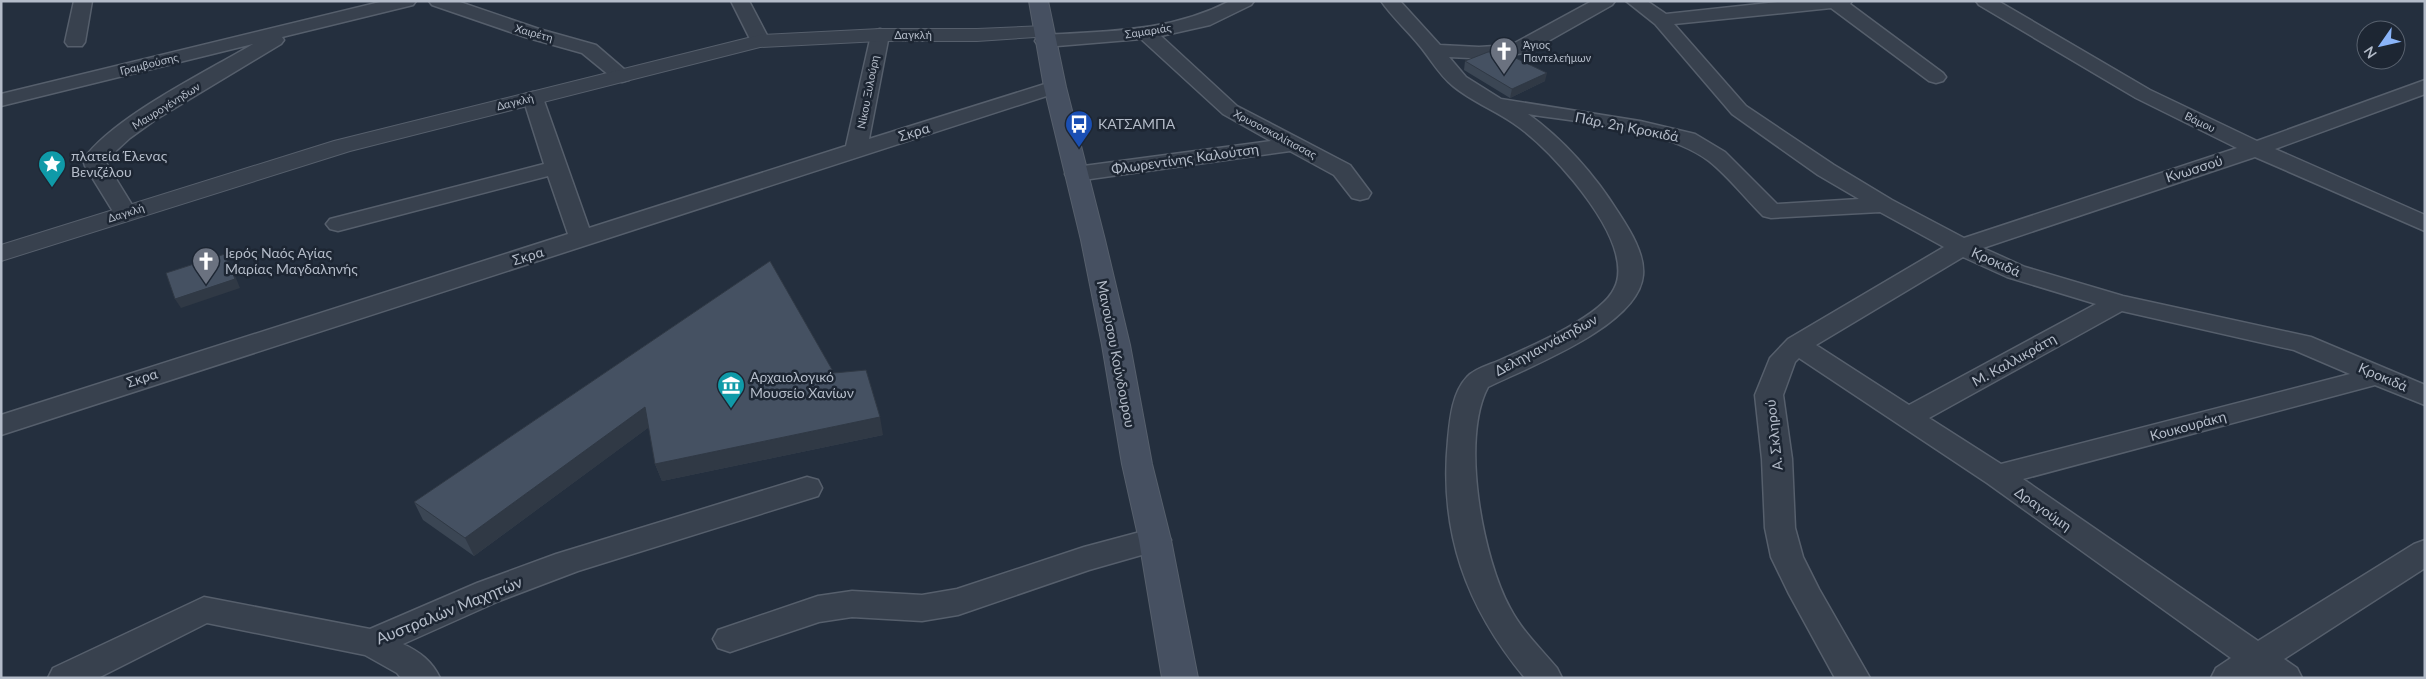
<svg xmlns="http://www.w3.org/2000/svg" width="2426" height="679" viewBox="0 0 2426 679" font-family="Lato,sans-serif">
<style>
.lines{fill:none;stroke-linecap:round;stroke-linejoin:round}
.minor-casing{stroke:#565f6c;stroke-width:3}
.tertiary-casing{stroke:#565f6c;stroke-width:2}
.secondary-casing{stroke:#565f6c;stroke-width:2}
.minor{fill:#38414e;fill-rule:evenodd}
.tertiary{fill:#38414e;fill-rule:evenodd}
.secondary{fill:#465061;fill-rule:evenodd}
.wall{fill:#3b4654}
.shaded-wall{fill:#303945}
.building{fill:#455162;stroke:#303945}
.labels{text-anchor:middle;stroke-width:5;stroke-linejoin:round;paint-order:stroke}
.far-street-label{font-size:11px;fill:#b4bcc9;stroke:#1d2633}
.far-poi-label{font-size:11px;fill:#b4bcc9;stroke:#1d2633;text-anchor:start}
.poi-label{font-size:14px;fill:#b4bcc9;stroke:#1d2633;text-anchor:start}
.street-label{font-size:14px;fill:#b4bcc9;stroke:#1d2633}
.near-street-label{font-size:16px;fill:#b4bcc9;stroke:#1d2633}
</style>
<rect width="100%" height="100%" fill="#242f3e"/>
<g class="lines">
<g class="minor-casing">
<path id="minor" d="M74,1H92L85,42L82,46H68L65,42Z
M384,1H416L413,5L282,37L284,40L281,44L155,120L130,138L105,161L137,213L133,218L125,220L117,218L85,166L83,160C113,117 206,72 253,44L1,106V94Z
M429,1H457L539,29L596,45L632,76L629,80L622,82L615,80L582,53L525,37L432,5Z
M731,1H749L770,41L767,45H753Z
M1230,1H1254L1251,5L1210,25L1161,36L1237,106L1350,165L1371,193L1368,198L1360,200L1352,198L1334,175L1290,151L1076,181L1068,179L1065,174L1068,169L1076,167L1271,141L1223,114L1141,39L1045,47L1038,45L1035,41L1038,37L1045,35C1110,31 1170,32 1230,1Z
M1381,1H1400L1440,45L1479,47L1511,45L1592,1H1615L1612,5L1529,52L1490,59L1449,57L1466,77L1501,99L1640,121L1695,134L1725,152L1777,204L1859,199L1818,175L1732,114L1655,24L1626,1H1647L1666,14L1788,1H1852L1850,4L1943,73L1946,77L1943,81L1936,83L1929,81L1831,8L1674,24L1746,106L1834,165L1892,200L1964,238L2237,148L2136,98L1979,5L1976,1H1998L2150,90L2257,141L2425,80V94L2275,149L2425,215V231L2255,157L1983,248L2025,267L2123,296L2311,337L2425,385V405L2375,385L2023,479L2258,641L2414,544L2425,540V568L2284,659L2297,668L2302,678H2211L2216,668L2231,658L1987,483L1799,358L1795,362L1783,395L1792,459L1795,528L1803,557L1819,589L1870,678H1835L1789,594L1771,557L1765,528L1762,459L1755,395L1770,358L1788,339L1944,247L1880,212L1771,218L1763,216C1745,198 1728,176 1709,161C1665,128 1582,123 1528,114C1563,139 1595,175 1618,212C1629,229 1645,253 1643,275C1639,326 1528,367 1488,387C1460,439 1483,559 1510,608C1522,631 1541,649 1557,668L1562,678H1525C1466,607 1439,532 1448,440C1450,419 1452,393 1467,377C1474,369 1489,365 1498,361C1527,348 1601,317 1614,289C1620,278 1619,266 1616,254C1606,213 1549,147 1513,123C1494,110 1471,101 1453,86C1439,75 1430,58 1419,45C1407,30 1392,17 1381,1ZM1963,257L2007,277L2096,304L1909,405L1816,345ZM2122,311L2294,350L2350,374L2001,464L1929,418Z
M880,29L887,31L889,35L869,139L1048,83L1055,81L1062,83L1065,87L1062,91L1,435V415L568,234L548,176L338,231L330,229L326,224L330,219L544,164L523,98L526,94L533,92L540,94L543,98L589,228L846,146L871,35L873,31Z
M807,477L818,480L822,488L818,496L578,571L499,601L403,644C420,652 432,661 440,678H401L397,673L365,655L207,623L98,678H48L53,668L204,597L370,629L477,583L556,554Z
M1155,528L1166,532L1171,540L1166,548L1089,570L958,615L922,621L852,617L819,622L730,652L718,648L713,639L718,630L818,596L852,591L922,595L957,589L1084,547Z"/>
</g>
<g class="tertiary-casing">
<path id="tertiary" d="M1044,26L1051,28L1054,32L1051,36L977,41H880L760,47L350,151L1,261V245L334,141L760,35L880,29H977Z"/>
</g>
<g class="secondary-casing">
<path id="secondary" d="M1029,1H1048L1066,87L1105,240L1130,345L1152,464L1171,540L1198,678H1162L1139,540L1122,464L1102,345L1081,240L1044,87Z"/>
</g>
<use href="#minor" class="minor"/>
<use href="#tertiary" class="tertiary"/>
<use href="#secondary" class="secondary"/>
</g>
<path class="wall" d="M1465,61L1545,81L1510,98L1464,70Z
M770,261L834,373L883,435L662,481L655,464L649,427L474,556L423,520L414,502Z"/>
<path class="shaded-wall" d="M1547,73L1545,81L1510,98L1512,89Z
M225,254L230,263L240,288L181,308L175,299Z
M645,407L652,425L474,556L465,538Z
M880,417L883,435L662,481L655,464Z"/>
<path class="building" d="M1501,51L1547,73L1512,89L1465,61L1488,52Z
M225,254L235,279L175,299L166,273Z
M770,261L834,373L866,370L880,417L655,464L645,407L465,538L414,502Z"/>
<defs>
<g id="church-pin" transform="scale(1.4375)"><path d="M0 17L-7.5 6A9.5 9.5 0 1 1 7.5 6Z" fill="#6b7280" stroke="#1d2633"/><path d="M-1.2-6h2.4v3.5h3.3v2.4h-3.3V6h-2.4V-.1h-3.3v-2.4h3.3Z" fill="#fff"/></g>
<g id="bus-pin" transform="scale(1.4375)"><path d="M0 17L-7.5 6A9.5 9.5 0 1 1 7.5 6Z" fill="#1a4fb4" stroke="#1d2633"/><path d="M-5-6H5V4H4V6H2V4H-2V6H-4V4H-5ZM-3.5-4V0h7V-4ZM-3.5 1.2v1.5H-2V1.2ZM2 1.2v1.5H3.5V1.2Z" fill="#fff"/></g>
<g id="sight-pin" transform="scale(1.4375)"><path d="M0 17L-7.5 6A9.5 9.5 0 1 1 7.5 6Z" fill="#0f9aa8" stroke="#1d2633"/><path d="M0-6L1.8-2.2L6-1.7L2.9 1.2L3.7 5.4L0 3.3L-3.7 5.4L-2.9 1.2L-6-1.7L-1.8-2.2Z" fill="#fff"/></g>
<g id="museum-pin" transform="scale(1.4375)"><path d="M0 17L-7.5 6A9.5 9.5 0 1 1 7.5 6Z" fill="#0f9aa8" stroke="#1d2633"/><path d="M0-6L6-3V-2H-6V-3ZM-5-1h2V3h-2ZM-1-1h2V3h-2ZM3-1h2V3H3ZM-6 4H6V6H-6Z" fill="#fff"/></g>
</defs>
<g fill-rule="evenodd">
<use href="#church-pin" x="1504" y="51"/>
<use href="#bus-pin" x="1079" y="124"/>
<use href="#sight-pin" x="52" y="164"/>
<use href="#church-pin" x="206" y="261"/>
<use href="#museum-pin" x="731" y="385"/>
</g>
<g class="labels">
<g class="far-street-label">
<text transform="translate(1148 31) rotate(-9)" y="4">Σαμαριάς</text>
<text transform="translate(534 33) rotate(15)" y="4">Χαιρέτη</text>
<text x="913" y="39">Δαγκλή</text>
<text transform="translate(149 64) rotate(-14)" y="4">Γραμβούσης</text>
<text transform="translate(868 92) rotate(-79)" y="4">Νίκου Ξυλούρη</text>
<text transform="translate(515 102) rotate(-14)" y="4">Δαγκλή</text>
<text transform="translate(166 106) rotate(-32)" y="4">Μαυρογένηδων</text>
<text transform="translate(2200 122) rotate(26)" y="4">Βάμου</text>
<text transform="translate(1275 134) rotate(28)" y="4">Χρυσοσκαλίτισσας</text>
<text transform="translate(126 213) rotate(-18)" y="4">Δαγκλή</text>
</g>
<g class="far-poi-label">
<text x="1523" y="49">Άγιος<tspan x="1523" dy="13">Παντελεήμων</tspan></text>
</g>
<g class="poi-label">
<text x="1098" y="129">ΚΑΤΣΑΜΠΑ</text>
<text x="71" y="161">πλατεία Έλενας<tspan x="71" dy="16">Βενιζέλου</tspan></text>
<text x="225" y="258">Ιερός Ναός Αγίας<tspan x="225" dy="16">Μαρίας Μαγδαληνής</tspan></text>
<text x="750" y="382">Αρχαιολογικό<tspan x="750" dy="16">Μουσείο Χανίων</tspan></text>
</g>
<g class="street-label">
<text transform="translate(1627 127) rotate(11)" y="5">Πάρ. 2η Κροκιδά</text>
<text transform="translate(914 132) rotate(-17)" y="5">Σκρα</text>
<text transform="translate(1185 159) rotate(-8)" y="5">Φλωρεντίνης Καλούτση</text>
<text transform="translate(2194 169) rotate(-18)" y="5">Κνωσσού</text>
<text transform="translate(528 256) rotate(-17)" y="5">Σκρα</text>
<text transform="translate(1996 262) rotate(24)" y="5">Κροκιδά</text>
<text transform="translate(1546 345) rotate(-28)" y="5">Δεληγιαννάκηδων</text>
<text transform="translate(1116 354) rotate(79)" y="5">Μανούσου Κούνδουρου</text>
<text transform="translate(2014 360) rotate(-29)" y="5">Μ. Καλλικράτη</text>
<text transform="translate(2383 377) rotate(23)" y="5">Κροκιδά</text>
<text transform="translate(142 378) rotate(-18)" y="5">Σκρα</text>
<text transform="translate(2188 426) rotate(-15)" y="5">Κουκουράκη</text>
<text transform="translate(1774 435) rotate(-96)" y="5">Α. Σκληρού</text>
<text transform="translate(2043 509) rotate(35)" y="5">Δραγούμη</text>
</g>
<g class="near-street-label">
<text transform="translate(449 610) rotate(-22)" y="6">Αυστραλών Μαχητών</text>
</g>
</g>
<rect width="2426" height="679" fill="none" stroke="#b4bcc9" stroke-width="5"/>
<g transform="translate(2381 45) rotate(236)"><circle r="24" fill="#1d2633" stroke="#59626f"/>
<path d="M0-4L9 19L0 12L-9 19Z" fill="#8ab4f8"/>
<text y="-8" font-size="14" font-weight="bold" text-anchor="middle" fill="#b4bcc9">N</text>
</g>
</svg>
